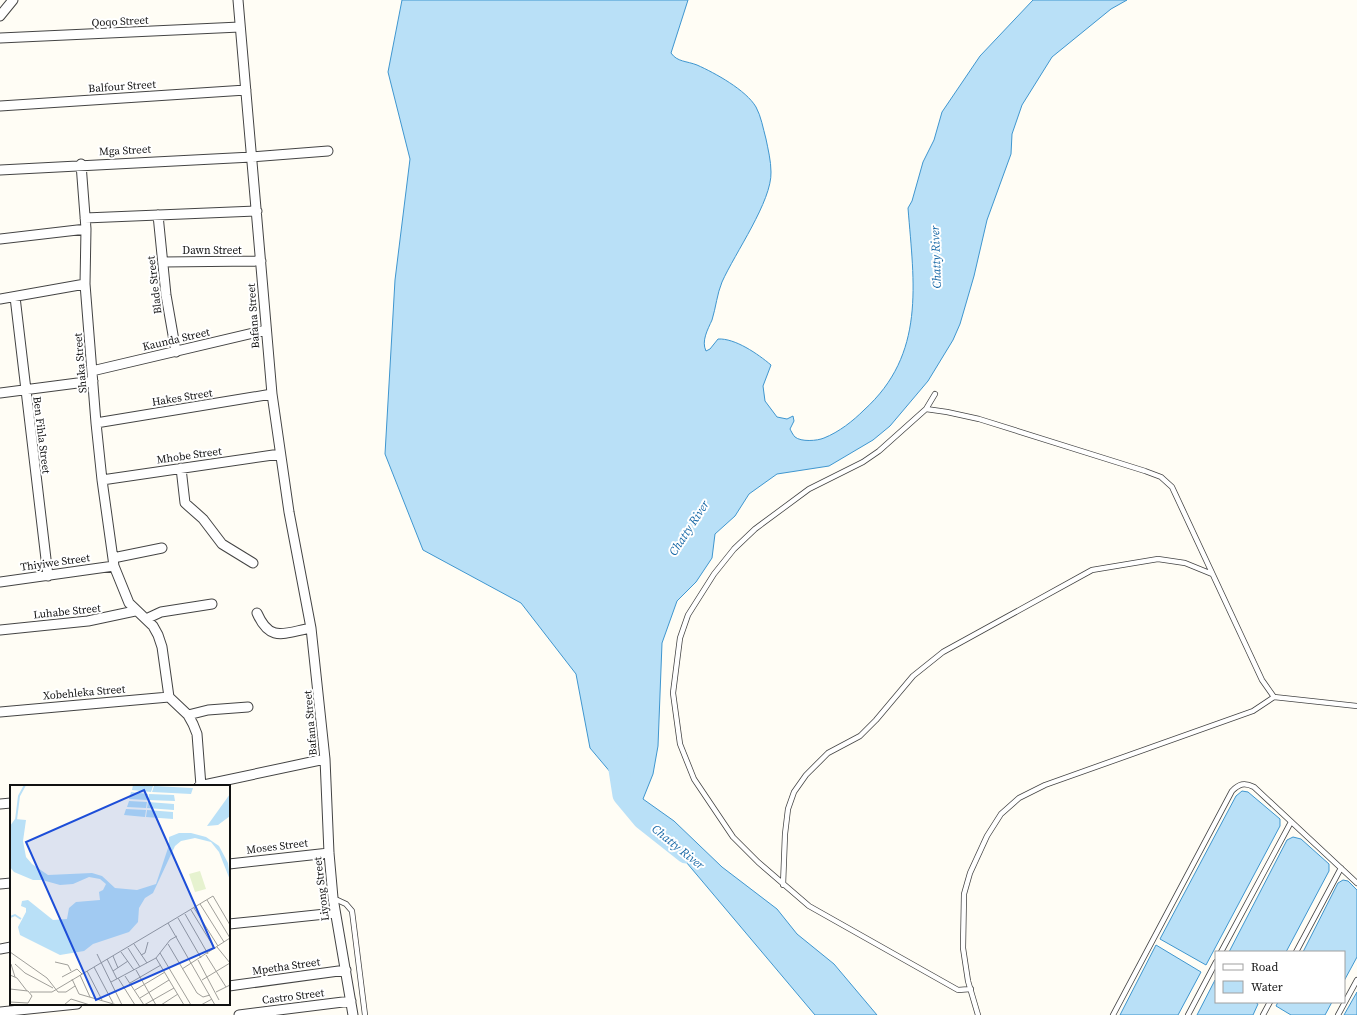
<svg xmlns="http://www.w3.org/2000/svg" width="1357" height="1015" viewBox="0 0 1357 1015" font-family="'Source Serif 4',serif">
<style>
.water{fill:#b9e0f7;stroke:#3f96cf}
.lines{fill:none;stroke-linecap:round;stroke-linejoin:round}
.river{stroke:#b9e0f7;stroke-width:21}
.lane-casing{stroke:#444;stroke-width:6}
.street-casing{stroke:#444;stroke-width:11}
.lane{stroke:#fff;stroke-width:4.5}
.street{stroke:#fff;stroke-width:9}
.labels{text-anchor:middle;stroke-width:4;stroke-linejoin:round;paint-order:stroke}
.street-label{font-size:11px;fill:#111;stroke:#fff}
.water-label{font-size:12px;font-style:italic;fill:#1768a6;stroke:#fff}
.inset-river{fill:none;stroke:#b9e0f7;stroke-width:2}
.inset-road{fill:none;stroke:#a09f9a;stroke-width:1}
.view{fill:#1d4ed8;fill-opacity:0.15;stroke:#1d4ed8;stroke-width:2}
.inset-edge{fill:none;stroke:#111;stroke-width:2}
</style>
<rect width="100%" height="100%" fill="#fffdf5"/>
<path class="water" d="M402,0H688L671,53C677,62 687,61 697,65C715,73 746,90 756,107C761,116 763,128 766,139C768,149 771,161 771,172C772,201 735,253 722,282C717,294 716,307 712,320C708,329 701,341 706,351L710,349L718,339C735,338 758,354 771,365L763,386L765,401L777,417L787,419L793,416L794,421L790,429C791,431 793,435 795,437C801,442 817,441 824,438C839,432 853,421 864,410C926,354 914,284 908,208L912,201L923,162L934,140L942,112L980,56L1033,0H1127L1111,9L1052,57L1022,105L1012,134L1011,154L987,220L974,276L960,324L953,340L928,381L890,426L873,440L829,466L777,474L749,494L735,516L715,534L712,558L696,582L677,601L662,643L658,746L653,774L643,799L674,821L722,867L777,909L797,934L834,964L877,1015H815L590,748L576,674L521,603L423,550L385,454L395,280L410,159L388,72Z
M1242,791L1248,792L1280,819V826L1206,965L1160,939L1236,796Z
M1293,837L1301,839L1329,864V871L1286,952H1229L1287,840Z
M1343,880L1348,881L1357,890V957L1344,981V952H1303L1338,883Z
M1156,945L1201,972L1178,1015H1120Z
M1215,980L1216,1002H1255L1258,1004L1253,1015H1197Z
M1357,992V1015H1344Z
M1278,1002H1332L1325,1015H1291L1276,1006Z"/>
<g class="lines">
<path class="river" d="M617,757L623,795L643,819L686,853"/>
<g class="lane-casing">
<path id="lane" d="M935,394L926,409L879,451L863,462L809,489L755,529L734,549L714,574L688,615L680,638L673,693L680,744L694,779L733,837L758,862L809,906L958,990L971,989
M926,409L947,412L979,419L1145,471L1161,477L1172,487L1262,680L1274,697L1357,706
M783,885L785,834L788,809L794,792L806,775L828,753L860,736L876,720L913,676L943,652L1092,570L1158,559L1185,563L1212,574
M333,898L346,904L352,911L365,1015
M1221,952L1291,822
M1296,952L1341,868
M978,1015L968,981L963,948L964,894L970,873L987,836L1001,814L1019,798L1045,785L1253,711L1274,697
M1113,1015L1232,791C1239,784 1244,782 1254,787L1357,883
M1188,1015L1216,962
M1263,1015L1270,1002
M1338,1015L1357,980"/>
</g>
<g class="street-casing">
<path id="street" d="M0,16L13,0
M0,38L240,27
M0,106L246,90
M81,164L86,229L85,284L96,423L102,480L114,566L129,603L153,626L158,635L162,647L169,697L188,715L193,724L197,734L201,786
M0,170L252,157L328,151
M158,215L166,295L176,352
M85,218L257,211
M0,239L86,229
M163,262L261,261
M15,297L48,576
M0,299L85,284
M92,371L266,330
M0,393L93,381
M96,423L272,394
M181,468L185,503L203,519L222,544L253,563
M102,480L280,454
M113,558L162,548
M0,582L114,566
M257,613C270,643 284,633 311,628
M146,619L161,612L212,604
M0,630L88,621L135,611
M0,712L169,697
M188,715L208,710L248,707
M325,759L329,853L333,898L353,1015
M199,786L325,759L311,628L289,512L272,394L238,0
M0,804L11,803
M229,864L329,853
M0,884L11,883
M229,924L335,913
M0,949L11,947
M229,986L346,970
M0,1012L77,1004
M239,1015L351,1001"/>
</g>
<use href="#lane" class="lane"/>
<use href="#street" class="street"/>
</g>
<g class="labels">
<g class="street-label">
<text transform="translate(120 21) rotate(-3)" y="4">Qoqo Street</text>
<text transform="translate(122 86) rotate(-4)" y="4">Balfour Street</text>
<text transform="translate(125 150) rotate(-3)" y="4">Mga Street</text>
<text x="212" y="254">Dawn Street</text>
<text transform="translate(154 285) rotate(-97)" y="4">Blade Street</text>
<text transform="translate(253 316) rotate(-94)" y="4">Bafana Street</text>
<text transform="translate(176 339) rotate(-13)" y="4">Kaunda Street</text>
<text transform="translate(80 363) rotate(-95)" y="4">Shaka Street</text>
<text transform="translate(182 397) rotate(-9)" y="4">Hakes Street</text>
<text transform="translate(42 435) rotate(83)" y="4">Ben Fihla Street</text>
<text transform="translate(189 455) rotate(-8)" y="4">Mhobe Street</text>
<text transform="translate(55 562) rotate(-8)" y="4">Thiyiwe Street</text>
<text transform="translate(67 611) rotate(-6)" y="4">Luhabe Street</text>
<text transform="translate(84 692) rotate(-5)" y="4">Xobehleka Street</text>
<text transform="translate(310 723) rotate(-95)" y="4">Bafana Street</text>
<text transform="translate(277 846) rotate(-7)" y="4">Moses Street</text>
<text transform="translate(321 889) rotate(-97)" y="4">Liyong Street</text>
<text transform="translate(286 966) rotate(-8)" y="4">Mpetha Street</text>
<text transform="translate(293 996) rotate(-7)" y="4">Castro Street</text>
</g>
<g class="water-label">
<text transform="translate(936 257) rotate(-92)" y="4">Chatty River</text>
<text transform="translate(689 528) rotate(-57)" y="4">Chatty River</text>
<text transform="translate(678 847) rotate(39)" y="4">Chatty River</text>
</g>
</g>
<g transform="translate(10 785)">
<rect width="220" height="220" fill="#fffdf5"/>
<path d="M190,86L196,104L185,107L179,89Z" fill="#e6f2cf"/>
<path d="M123,0H137L143,1L141,7L122,5ZM144,1L182,3H183L181,9L142,7ZM121,7L138,9L137,15L119,14ZM139,9L164,10L165,16L138,15ZM220,9V31L208,40L197,41ZM119,16L137,17L136,23L117,22ZM138,17L164,19V25L137,23ZM116,24L136,25L135,32L114,30ZM137,25L163,27V34L136,32ZM5,34L16,35L13,56L16,72L22,79L38,90L82,88L92,91L105,103L127,105L146,99L159,60V52L169,48H181L196,52L209,61L218,78L220,95L209,67L201,57L185,53L171,56L165,61L143,108L135,113L129,123L128,137L119,147L83,159L74,166L50,170L10,150L8,142L16,127V123L11,121L12,116L18,115L43,135L57,134L59,123L66,117L90,115L89,107L93,105L96,99L90,94L79,92L63,99L50,100L32,95H23L4,87L0,82V41Z" fill="#b9e0f7"/>
<path class="inset-river" d="M6,35L9,11L15,0M0,132L5,130L11,134"/>
<path class="inset-road" d="M197,115L220,153M190,119L214,157M184,123L208,161M181,125L205,164M175,129L198,169M168,133L191,173M158,138L203,111L220,140M124,159L137,178M158,159L187,208L193,212L200,210M207,162L220,178M118,163L130,182M0,167L37,193L48,207H56L65,201M111,167L124,185M150,168L181,220M87,169L112,220M131,170L135,168L138,157M196,170L216,202M103,171L108,183M146,173L174,220M97,174L107,194M188,175L209,215M45,177L58,180L61,186M1,179L5,192M5,179L15,188L43,203M84,182L103,218M172,184L220,153M126,185L146,220M77,186L92,215M103,186L118,176M0,190L7,193L17,206M70,190L80,212M115,191L134,220M52,192L67,184L72,189M108,193L125,220M62,194L69,209L107,220M192,195L220,178M101,197L146,173L160,155L167,151M120,198L151,180M0,204L18,206L22,211L18,218L0,217M125,205L155,187M20,207H42L158,138L205,220M206,207L220,200M130,213L159,195M54,220L61,214L80,220M134,220L164,203M151,220L168,209M191,220L202,214"/>
<path class="view" d="M134,5L204,163L86,215L16,57Z"/>
<rect width="220" height="220" class="inset-edge"/>
</g>
<rect x="1215" y="951" width="130" height="52" fill="#ffffff" stroke="#a0a0a0"/>
<rect x="1223" y="964" width="20" height="6" fill="#ffffff" stroke="#a0a0a0"/>
<text x="1251" y="971" font-size="12" fill="#111111">Road</text>
<rect x="1223" y="981" width="20" height="12" fill="#b9e0f7" stroke="#a0a0a0"/>
<text x="1251" y="991" font-size="12" fill="#111111">Water</text>
</svg>
